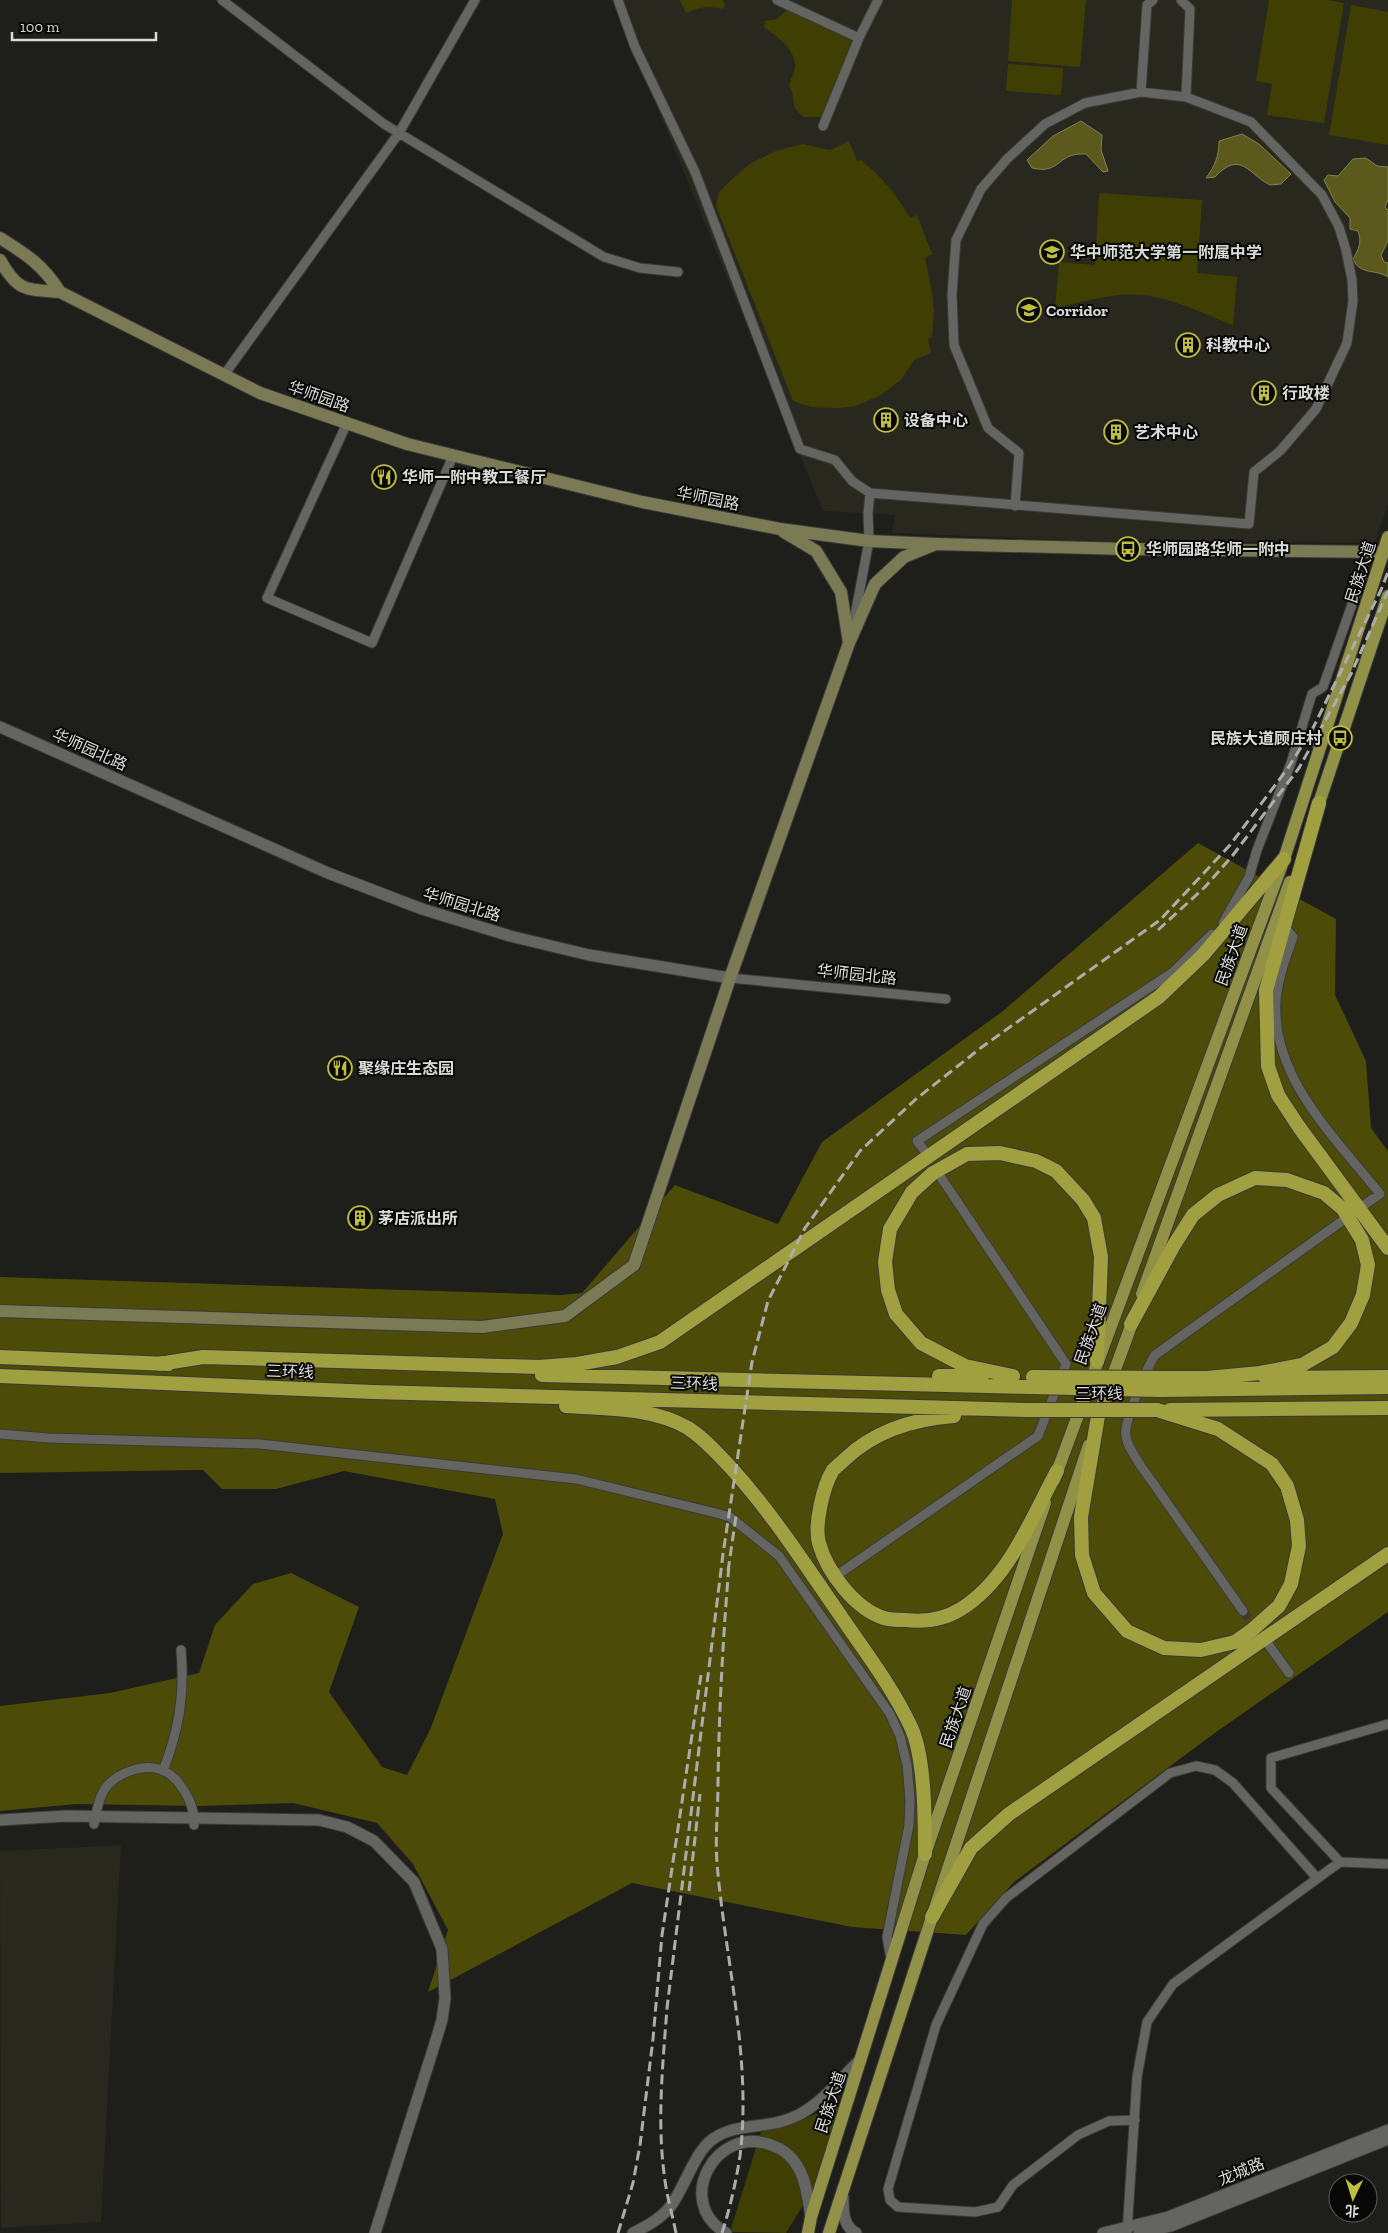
<svg xmlns="http://www.w3.org/2000/svg" width="1388" height="2233" viewBox="0 0 1388 2233" font-family="'Zilla Slab','Noto Sans SC',serif">
<style>
.built{fill:#28281f}
.green{fill:#403f03}
.forest{fill:#4c4b08}
.water{fill:#5b5a1c;stroke:#818154}
.lines{fill:none;stroke-linecap:round;stroke-linejoin:round}
.minor-tunnel{stroke:#3a3a37;stroke-width:9;stroke-dasharray:9 4.5;stroke-linecap:butt}
.minor-casing{stroke:#3a3b38;stroke-width:11}
.tertiary-casing{stroke:#3a3b38;stroke-width:13}
.secondary-casing{stroke:#3a3b38;stroke-width:14}
.primary-casing{stroke:#3a3b38;stroke-width:14}
.trunk-casing{stroke:#3a3b38;stroke-width:16}
.minor{stroke:#646460;stroke-width:9}
.tertiary{stroke:#646460;stroke-width:11}
.secondary{stroke:#7a7a54;stroke-width:12}
.primary{stroke:#919148;stroke-width:12}
.trunk{stroke:#a0a040;stroke-width:14}
.rail{stroke:#adaeab;stroke-width:3;stroke-dasharray:10 5;stroke-linecap:butt}
.trunk-bridge-casing{stroke:#3a3b38;stroke-width:16;stroke-linecap:butt}
.trunk-bridge{stroke:#a0a040;stroke-width:14}
.labels{text-anchor:middle;stroke-width:4;stroke-linejoin:round;paint-order:stroke}
.poi-label{font-size:16px;font-weight:bold;fill:#dadbd8;stroke:#080807;text-anchor:start}
.street-label{font-size:16px;fill:#dadbd8;stroke:#080807}
</style>
<rect width="100%" height="100%" fill="#1e1e1b"/>
<path class="built" d="M613,0H1388V505L1376,539L1373,543L1095,541L892,533L895,515L823,511Z
M121,1845L101,2222L1,2228L0,1851Z"/>
<path class="green" d="M680,0H723L725,6L722,9C708,5 700,7 686,13Z
M1012,0H1086L1080,67L1008,61Z
M1269,0H1327L1344,3L1324,123L1267,115L1272,84L1256,81Z
M1351,5L1388,12V145L1329,135Z
M788,9L850,38L852,42L821,117H804C787,104 798,101 789,86C790,79 796,71 795,64C794,48 776,36 764,27L765,21L777,19Z
M1008,64L1063,68L1061,95L1006,91Z
M849,141L857,161L861,160C882,177 897,195 910,218L917,215L932,254L925,258L932,292L934,311L932,337L928,339L931,353L914,360L901,380L879,396L855,406L840,408L811,407L793,401L716,206L719,192L731,180L751,163L778,150L803,144L830,150Z
M1099,193L1202,200L1197,273L1237,277L1233,325C1204,314 1173,298 1142,295C1114,292 1082,302 1055,308L1059,262L1095,265Z
M843,2101L815,2186L786,2233L730,2232L761,2132L796,2123Z"/>
<path class="forest" d="M1198,843L1336,919L1335,995L1366,1061L1371,1128L1388,1151V1612L1212,1735L1014,1882L966,1935L852,1927L632,1883L428,1992L448,1930L413,1864L377,1823L293,1803L199,1806L76,1804L0,1811V1706L110,1693L199,1673L215,1625L253,1584L291,1573L359,1607L329,1692L382,1767L407,1775L430,1730L503,1534L495,1499L344,1471L276,1489H222L203,1470L0,1473V1277L561,1295L582,1293L675,1185L778,1224L822,1142L1003,1011Z"/>
<path class="water" d="M1081,121L1102,135L1101,150L1108,171L1103,172L1086,154C1056,152 1062,175 1032,168L1027,160L1053,136Z
M1242,134L1259,144L1291,174L1281,184L1270,185C1249,175 1241,149 1215,177L1206,178C1215,166 1219,156 1219,141Z
M1366,158L1377,166L1388,167V200L1385,207L1388,210V241L1381,255L1384,262L1388,263V277C1376,269 1359,275 1353,259C1359,249 1362,242 1358,231L1350,229V218L1335,202L1324,180L1328,175L1338,176L1353,159Z"/>
<g class="lines">
<path class="minor-tunnel" d="M1243,1611L1267,1642"/>
<g class="minor-casing">
<path id="minor" d="M222,0L384,124L604,257L640,268L678,272
M618,0L635,47L695,172L800,449L835,460L852,481L870,493L1249,524L1254,472L1280,451L1316,409L1347,343L1353,301L1352,280L1346,250L1339,227L1322,195L1251,122L1186,97L1141,92L1085,103L1045,124L1007,159L981,189L956,240L952,294L954,345L988,428L1019,453L1015,506
M777,0L859,38
M1181,0L1190,9L1186,97
M1141,92L1147,5L1153,0
M823,126L859,38L878,0
M224,375L399,133L475,0
M347,423L267,598L372,643L453,456
M853,626L869,541L868,513L870,493
M1223,923L1249,877L1257,850L1291,763L1312,694L1323,687L1362,576
M1284,926L1293,937C1286,957 1278,978 1276,1000C1271,1078 1335,1137 1380,1194L1364,1205
M730,978L946,999
M924,1150L917,1141L1173,972L1212,934
M0,1434L48,1438L260,1444L576,1479L716,1513L730,1517L779,1556L890,1714L900,1736L907,1765L910,1799L909,1825L887,1937L891,1960
M840,1573L1038,1436L1066,1364L940,1176
M1243,1611L1141,1466C1134,1455 1124,1442 1126,1429C1128,1414 1146,1369 1155,1355L1342,1221
M1268,1644L1289,1673
M163,1771C179,1730 185,1694 181,1650
M94,1824C96,1813 98,1800 104,1790C114,1774 141,1764 159,1769C171,1772 179,1782 185,1792C191,1802 195,1813 194,1825
M1340,1862L1271,1788V1758L1388,1724
M1135,2120L1109,2121L1078,2135L1013,2185L998,2207L975,2212L898,2207L890,2200L888,2189L936,2025L983,1924L1006,1898L1170,1773L1196,1766L1215,1770L1233,1783L1317,1878
M1127,2233L1137,2077L1147,2022L1173,1984L1340,1862L1388,1864"/>
</g>
<g class="tertiary-casing">
<path id="tertiary" d="M0,727L328,873L422,909L510,936L589,955L730,978
M0,1820L66,1816L319,1820L347,1827L374,1841L414,1882L442,1949L445,1998L442,2020L436,2040L375,2233
M843,2197C843,2211 843,2226 856,2233
M633,2233C647,2226 660,2219 670,2207C684,2189 695,2151 713,2139C734,2124 760,2128 783,2121C816,2112 837,2082 860,2060
M726,2233C673,2202 716,2124 771,2145C783,2149 793,2157 799,2169C807,2183 808,2201 811,2217
M1103,2233L1168,2217L1388,2130
M1139,2233L1171,2226L1388,2139"/>
</g>
<g class="secondary-casing">
<path id="secondary" d="M0,238C26,254 43,265 60,292
M0,260C18,292 25,289 60,292L260,393L407,444L642,502L780,529L869,541L936,544L1128,549L1388,552
M784,532L816,551L841,592L849,643
M0,1311L482,1327L565,1316L634,1265L730,978L849,643L875,584L904,557L936,544"/>
</g>
<g class="primary-casing">
<path id="primary" d="M1316,812L1388,596
M1142,1294L1290,882
M1097,1419L1135,1315
M1054,1480L1284,859L1388,537
M808,2233L811,2217L925,1854L1045,1503
M829,2233L932,1917L1089,1445"/>
</g>
<g class="trunk-casing">
<path id="trunk" d="M1319,803L1266,990L1268,1066L1278,1095L1299,1127L1388,1248
M1131,1324L1174,1245L1193,1215L1218,1195L1255,1178L1287,1180L1324,1193L1343,1209L1362,1240L1368,1265L1363,1295L1351,1323L1333,1347L1302,1365L1260,1373L1207,1378
M0,1357L168,1364
M159,1364L203,1357L539,1367L577,1364L617,1357L660,1342L1159,997L1203,955L1284,859
M542,1375L1031,1387
M0,1376L373,1392L1026,1410
M939,1376H982
M1013,1376L965,1366L921,1343L896,1314L888,1290L885,1262L890,1229L912,1192L933,1173L967,1154L1000,1153L1036,1161L1056,1171L1083,1200L1094,1218L1101,1257L1097,1361
M1164,1378H1215
M1266,1378L1388,1377
M1160,1390L1388,1387
M566,1406C605,1409 652,1407 688,1428C705,1439 719,1455 732,1469C772,1513 804,1563 838,1612C863,1649 892,1686 911,1727C925,1757 925,1820 925,1854
M1170,1410L1388,1408
M954,1416C913,1419 874,1431 844,1460C841,1463 836,1467 833,1470C823,1486 814,1526 819,1543C827,1572 855,1609 884,1618C890,1620 899,1620 906,1620C925,1622 945,1619 961,1609C1009,1579 1031,1519 1057,1471
M1098,1416L1081,1517L1082,1555L1094,1593L1127,1631L1164,1648L1201,1650L1235,1642L1252,1630L1279,1606L1291,1584L1299,1546L1297,1520L1287,1486L1272,1464L1218,1429L1157,1410
M932,1917L971,1848L1009,1814L1388,1554"/>
</g>
<use href="#minor" class="minor"/>
<use href="#tertiary" class="tertiary"/>
<use href="#secondary" class="secondary"/>
<use href="#primary" class="primary"/>
<use href="#trunk" class="trunk"/>
<path class="rail" d="M1158,930L1205,887L1233,855L1299,768L1351,674L1388,591
M728,1571L736,1516
M689,1891L700,1794
M618,2233L633,2183L640,2145L653,2039L662,1935L701,1675
M676,2233C672,2213 666,2193 664,2173C657,2118 663,2063 667,2008L723,1554L752,1362L768,1301L805,1228L860,1151L916,1099L982,1047L1160,920L1230,845L1288,768L1313,728L1381,590L1388,572
M722,2233C730,2208 736,2182 740,2156C752,2058 725,1960 717,1863C715,1837 718,1810 718,1783C719,1710 723,1638 729,1565"/>
<g class="trunk-bridge-casing">
<path id="trunk-bridge" d="M1033,1377L1164,1378
M1031,1387L1160,1390
M1026,1410H1157"/>
</g>
<use href="#trunk-bridge" class="trunk-bridge"/>
</g>
<defs>
<g id="school-ring" transform="scale(1.25)"><circle r="9.5" fill="#080807" stroke="#bfbe41" stroke-width="1.5"/><path d="M0-5L7-2L0 1L-7-2ZM-4 1L0 2.5L4 1V4Q0 6-4 4Z" fill="#bfbe41"/></g>
<g id="building-ring" transform="scale(1.25)"><circle r="9.5" fill="#080807" stroke="#bfbe41" stroke-width="1.5"/><path d="M-4-6H4V6H1V3H-1V6H-4ZM-2.5-4.3h1.7v1.8h-1.7ZM.8-4.3h1.7v1.8H.8ZM-2.5-1h1.7V.8h-1.7ZM.8-1h1.7V.8H.8Z" fill="#bfbe41"/></g>
<g id="restaurant-ring" transform="scale(1.25)"><circle r="9.5" fill="#080807" stroke="#bfbe41" stroke-width="1.5"/><path d="M-5-6h1v4h1v-4h1v4h1v-4h1v5L-1.5 .5V6h-2V.5L-5-1ZM5-6V6H3V1.5H1.5Q1.5-4 5-6Z" fill="#bfbe41"/></g>
<g id="bus-ring" transform="scale(1.25)"><circle r="9.5" fill="#080807" stroke="#bfbe41" stroke-width="1.5"/><path d="M-5-6H5V4H4V6H2V4H-2V6H-4V4H-5ZM-3.5-4V0h7V-4ZM-3.5 1.2v1.5H-2V1.2ZM2 1.2v1.5H3.5V1.2Z" fill="#bfbe41"/></g>
</defs>
<g fill-rule="evenodd">
<use href="#school-ring" x="1052" y="252"/>
<use href="#school-ring" x="1029" y="310"/>
<use href="#building-ring" x="1188" y="345"/>
<use href="#building-ring" x="1264" y="393"/>
<use href="#building-ring" x="886" y="420"/>
<use href="#building-ring" x="1116" y="432"/>
<use href="#restaurant-ring" x="384" y="477"/>
<use href="#bus-ring" x="1128" y="549"/>
<use href="#bus-ring" x="1340" y="738"/>
<use href="#restaurant-ring" x="340" y="1068"/>
<use href="#building-ring" x="360" y="1218"/>
</g>
<g class="labels">
<g class="poi-label">
<text x="1070" y="258">华中师范大学第一附属中学</text>
<text x="1046" y="316">Corridor</text>
<text x="1206" y="351">科教中心</text>
<text x="1282" y="399">行政楼</text>
<text x="904" y="426">设备中心</text>
<text x="1134" y="438">艺术中心</text>
<text x="402" y="483">华师一附中教工餐厅</text>
<text x="1146" y="555">华师园路华师一附中</text>
<text x="1322" y="744" text-anchor="end">民族大道顾庄村</text>
<text x="358" y="1074">聚缘庄生态园</text>
<text x="378" y="1224">茅店派出所</text>
</g>
<g class="street-label">
<text transform="translate(319 396) rotate(19)" y="6">华师园路</text>
<text transform="translate(708 498) rotate(11)" y="6">华师园路</text>
<text transform="translate(1360 572) rotate(-72)" y="6">民族大道</text>
<text transform="translate(90 749) rotate(24)" y="6">华师园北路</text>
<text transform="translate(462 904) rotate(17)" y="6">华师园北路</text>
<text transform="translate(1231 955) rotate(-70)" y="6">民族大道</text>
<text transform="translate(857 974) rotate(6)" y="6">华师园北路</text>
<text transform="translate(1090 1334) rotate(-70)" y="6">民族大道</text>
<text transform="translate(290 1371) rotate(2)" y="6">三环线</text>
<text transform="translate(694 1383) rotate(2)" y="6">三环线</text>
<text x="1099" y="1399">三环线</text>
<text transform="translate(955 1717) rotate(-71)" y="6">民族大道</text>
<text transform="translate(830 2102) rotate(-72)" y="6">民族大道</text>
<text transform="translate(1241 2171) rotate(-22)" y="6">龙城路</text>
</g>
</g>
<g transform="translate(1353 2198) rotate(184)"><circle r="24" fill="#080807" stroke="#5c5c5b"/>
<path d="M0-4L9 19L0 12L-9 19Z" fill="#bfbe41"/>
<text y="-8" font-size="14" font-weight="bold" text-anchor="middle" fill="#dadbd8">北</text>
</g>
<path d="M12 32v8h144v-8" fill="none" stroke="#dadbd8" stroke-width="2.5"/>
<text x="20" y="32" font-size="15" fill="#dadbd8" stroke="#080807" stroke-width="4" paint-order="stroke">100 m</text>
</svg>
